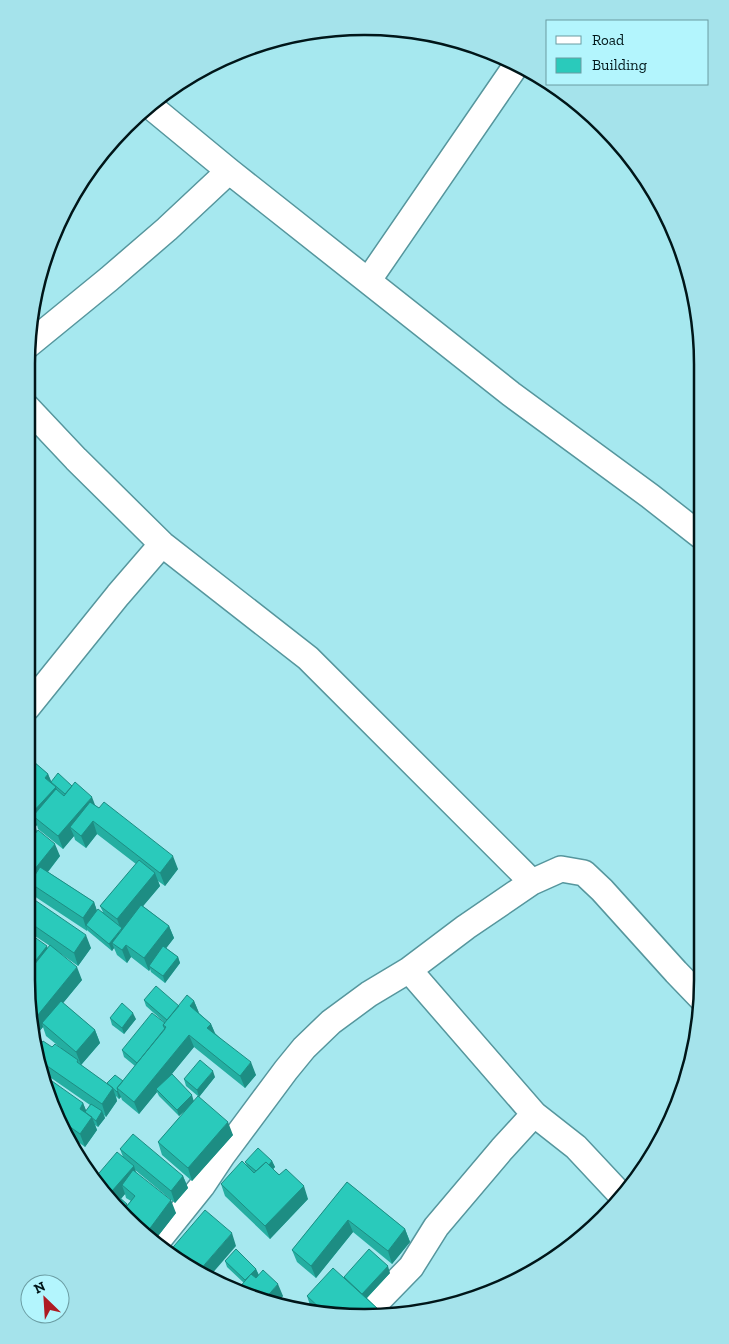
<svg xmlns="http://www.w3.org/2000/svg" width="729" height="1344" viewBox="0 0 729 1344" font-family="'Zilla Slab',serif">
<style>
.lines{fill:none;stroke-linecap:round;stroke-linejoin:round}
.minor-casing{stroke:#56969d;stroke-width:28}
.minor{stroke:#fff;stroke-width:25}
.wall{fill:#24aea1;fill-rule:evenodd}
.shaded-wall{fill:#1d8d83}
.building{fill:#2acabb;stroke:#1d8d83}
.rim{fill:none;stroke:#001619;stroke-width:2.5}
</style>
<rect width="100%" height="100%" fill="#a6e8ef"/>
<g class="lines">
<g class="minor-casing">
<path id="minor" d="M149,105L229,171L511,394L650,496L701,536
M368,281L517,64
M27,346L109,279L167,229L229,171
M27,407L76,459L162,544L308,658L532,882
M27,708L118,595L162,544
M409,970L534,1114L576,1147L620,1194
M157,1242L202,1186L222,1156L286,1070L304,1048L331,1022L369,994L409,970L466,927L532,882L561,869L584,873L602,890L676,972L702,999
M371,1308L411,1267L436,1227L502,1149L534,1114"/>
</g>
<use href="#minor" class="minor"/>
</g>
<path class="wall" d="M26,755L48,774L51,782L95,805L178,869L165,886L158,881L160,886L143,906L169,926L174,938L166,948L178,957L180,963L165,983L151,972L150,969L149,971L131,957L127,963L117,955L114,948L112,951L88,931V930L87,931L34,896L33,891L29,896L91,948L78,966L57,951L82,980L63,1003L95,1030L100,1043L81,1065L107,1084L123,1081L135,1066L124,1057L122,1050L164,1022L146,1006L144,1000L179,1006L194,1001L199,1013L211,1024L215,1033L256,1075L245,1088L194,1047L170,1076L194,1101L233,1135L192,1181L162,1155L158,1142L187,1109L179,1116L159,1096L157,1092L139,1114L122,1100L121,1097L119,1099L116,1096L117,1101L106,1117L104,1115L105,1118L98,1127L95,1125L97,1130L85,1147L70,1136L44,1088L83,1103L86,1111L90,1105L41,1071L38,1048L52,1047L61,1048L46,1036L43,1027L37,1034L35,1032L36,1035V1036L26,980V931L48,949L50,946L26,930ZM35,825L36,826L37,825L38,829L63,849L74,836L75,840L86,848L97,834L136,864L100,906L103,912L97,911L94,902L48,872L60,856L37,831Z
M110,1018L136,1019L124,1034L112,1025Z
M215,1077L199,1097L186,1086L184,1079Z
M120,1149L183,1176L188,1188L175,1203L135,1170L136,1172L176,1213L155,1240L96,1186L94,1179L123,1157ZM125,1194L126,1198L131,1201L127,1205L121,1199Z
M272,1161L275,1167L273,1169L308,1199L270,1239L225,1196L221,1184L247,1166L245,1162Z
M347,1182L405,1229L410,1242L392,1264L353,1232L316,1278L297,1262L292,1250Z
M225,1261L256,1269L259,1275L283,1296L275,1305L238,1289L244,1283L227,1267Z
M390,1273L367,1298L378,1309L380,1316L313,1310L311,1308L307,1296L344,1277Z"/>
<path class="shaded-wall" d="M48,774L52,783L45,778Z
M56,787L60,800L33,816L37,825L36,826L31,814Z
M92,797L97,810L70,827L74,836L63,849L58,836Z
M93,821L97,834L86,848L81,836Z
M34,823L38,836L26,849V832Z
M55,844L60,856L36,887L30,883L33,891L27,898L26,880Z
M173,856L178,869L165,886L160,873Z
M155,873L160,886L112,943L114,948L112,951L109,944L121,930L117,919Z
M94,902L98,914L86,925L87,931L83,918Z
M169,926L174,938L151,968L149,966L150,969L149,971L144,958Z
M86,935L91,948L78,966L74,953Z
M126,945L131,957L127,963L122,950Z
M47,946L51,959L34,982L29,969Z
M178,957L180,963L165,983L163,976Z
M77,967L82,980L45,1025L42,1023L43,1027L37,1034L33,1021Z
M194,1001L199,1013L190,1006Z
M133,1013L136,1019L124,1034L122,1028Z
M211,1024L216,1036L207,1028Z
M95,1030L100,1043L81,1065L76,1052Z
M189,1035L194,1047L158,1091L156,1089L157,1092L139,1114L134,1102Z
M251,1062L256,1075L245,1088L240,1076Z
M213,1071L215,1077L199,1097L197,1090Z
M113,1088L117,1101L106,1117L102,1104Z
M118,1091L121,1097L119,1099L117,1092Z
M192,1095L194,1102L179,1116L177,1110Z
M83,1103L88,1115L80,1109Z
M102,1111L105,1118L98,1127L96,1121Z
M92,1117L97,1130L85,1147L80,1134Z
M228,1122L233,1135L192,1181L188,1168Z
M272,1161L275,1167L262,1181L260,1174Z
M134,1166L138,1179L122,1185L125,1194L116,1204L112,1191Z
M183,1176L188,1188L175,1203L171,1191Z
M304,1186L308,1199L270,1239L265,1226Z
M171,1200L176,1213L155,1240L149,1235L148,1231Z
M348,1220L353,1232L316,1278L311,1266Z
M405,1229L410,1242L392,1264L388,1251Z
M232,1233L236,1246L210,1276L199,1271Z
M388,1266L390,1273L362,1303L360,1296Z
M256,1269L259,1276L248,1287L245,1280Z
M278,1284L283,1296L275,1305L264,1300Z
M378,1309L380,1316L371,1315Z"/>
<path class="building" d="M26,755L48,774L45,778L56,787L31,814L26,809Z
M58,773L72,786L65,794L51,782Z
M75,782L92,797L58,836L33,816L56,789L64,796Z
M90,802L99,808L104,802L173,856L160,873L93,821L81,836L70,827Z
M26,817L34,823L26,832Z
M38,830L55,844L26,880V836L27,834L32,838Z
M139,860L155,873L117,919L100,906Z
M40,867L94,902L83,918L30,883Z
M26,894L86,935L74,953L26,920Z
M141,905L169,926L144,958L126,945L122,950L112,943Z
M98,909L122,928L109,944L86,925Z
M26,931L47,946L29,969L26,967Z
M50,945L77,967L33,1021L26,980V975Z
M163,946L178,957L163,976L149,966Z
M156,986L179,1006L167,1020L144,1000Z
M187,995L194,1001L190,1006L211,1024L207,1028L251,1062L240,1076L189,1035L134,1102L117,1088L166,1027L163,1025Z
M61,1001L95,1030L76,1052L42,1023Z
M122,1003L133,1013L122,1028L110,1018Z
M152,1013L165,1023L163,1025L165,1029L137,1063L122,1050Z
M43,1041L52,1047L55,1044L78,1060L77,1062L113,1088L102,1104L40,1061L38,1048Z
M200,1060L213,1071L197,1090L184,1079Z
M42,1074L83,1103L80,1109L92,1117L80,1134L62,1121L44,1088Z
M172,1074L192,1095L177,1110L156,1089Z
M115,1075L123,1081L117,1088L118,1091L117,1092L107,1083Z
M198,1096L228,1122L188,1168L158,1142Z
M91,1104L102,1111L96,1121L85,1112Z
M133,1134L183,1176L171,1191L120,1149Z
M258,1148L272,1161L269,1165L266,1162L256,1171L245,1162Z
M117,1152L134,1166L112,1191L127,1204L122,1210L96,1186L91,1176L94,1179Z
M242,1161L254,1173L266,1162L279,1175L286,1169L304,1186L265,1226L221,1184Z
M133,1170L171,1200L148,1231L145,1229L144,1230L123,1211L135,1196L122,1185Z
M347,1182L405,1229L388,1251L348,1220L311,1266L292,1250Z
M205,1210L232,1233L199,1271L177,1261L168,1253Z
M236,1249L256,1269L245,1280L225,1261Z
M369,1249L388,1266L362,1294L344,1277Z
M333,1268L378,1309L371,1315L323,1311L307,1296Z
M263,1270L278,1284L264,1300L238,1289L251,1274L256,1278Z
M212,1271L223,1282L208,1275Z
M285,1300L293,1308L278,1306Z"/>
<path d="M0 0H729V1344H0ZM364 35H365A329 329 0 0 1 694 364V980A329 329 0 0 1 365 1309H364A329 329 0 0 1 35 980V364A329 329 0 0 1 364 35Z" fill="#a5e3eb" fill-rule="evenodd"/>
<path class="rim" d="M364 35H365A329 329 0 0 1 694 364V980A329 329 0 0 1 365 1309H364A329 329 0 0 1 35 980V364A329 329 0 0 1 364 35Z"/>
<rect x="546" y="20" width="162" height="65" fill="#b3f5fd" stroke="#6b9ca2"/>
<rect x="556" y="36" width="25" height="8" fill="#ffffff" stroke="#6b9ca2"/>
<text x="592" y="45" font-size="15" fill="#001619">Road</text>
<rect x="556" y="58" width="25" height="15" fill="#2acabb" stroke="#6b9ca2"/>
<text x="592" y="70" font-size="15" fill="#001619">Building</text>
<g transform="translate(45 1299) rotate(335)"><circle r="24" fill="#b3f5fd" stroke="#6b9ca2"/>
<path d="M0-4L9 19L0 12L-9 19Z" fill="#ae1b23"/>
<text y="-8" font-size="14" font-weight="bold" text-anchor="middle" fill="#001619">N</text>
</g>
</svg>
